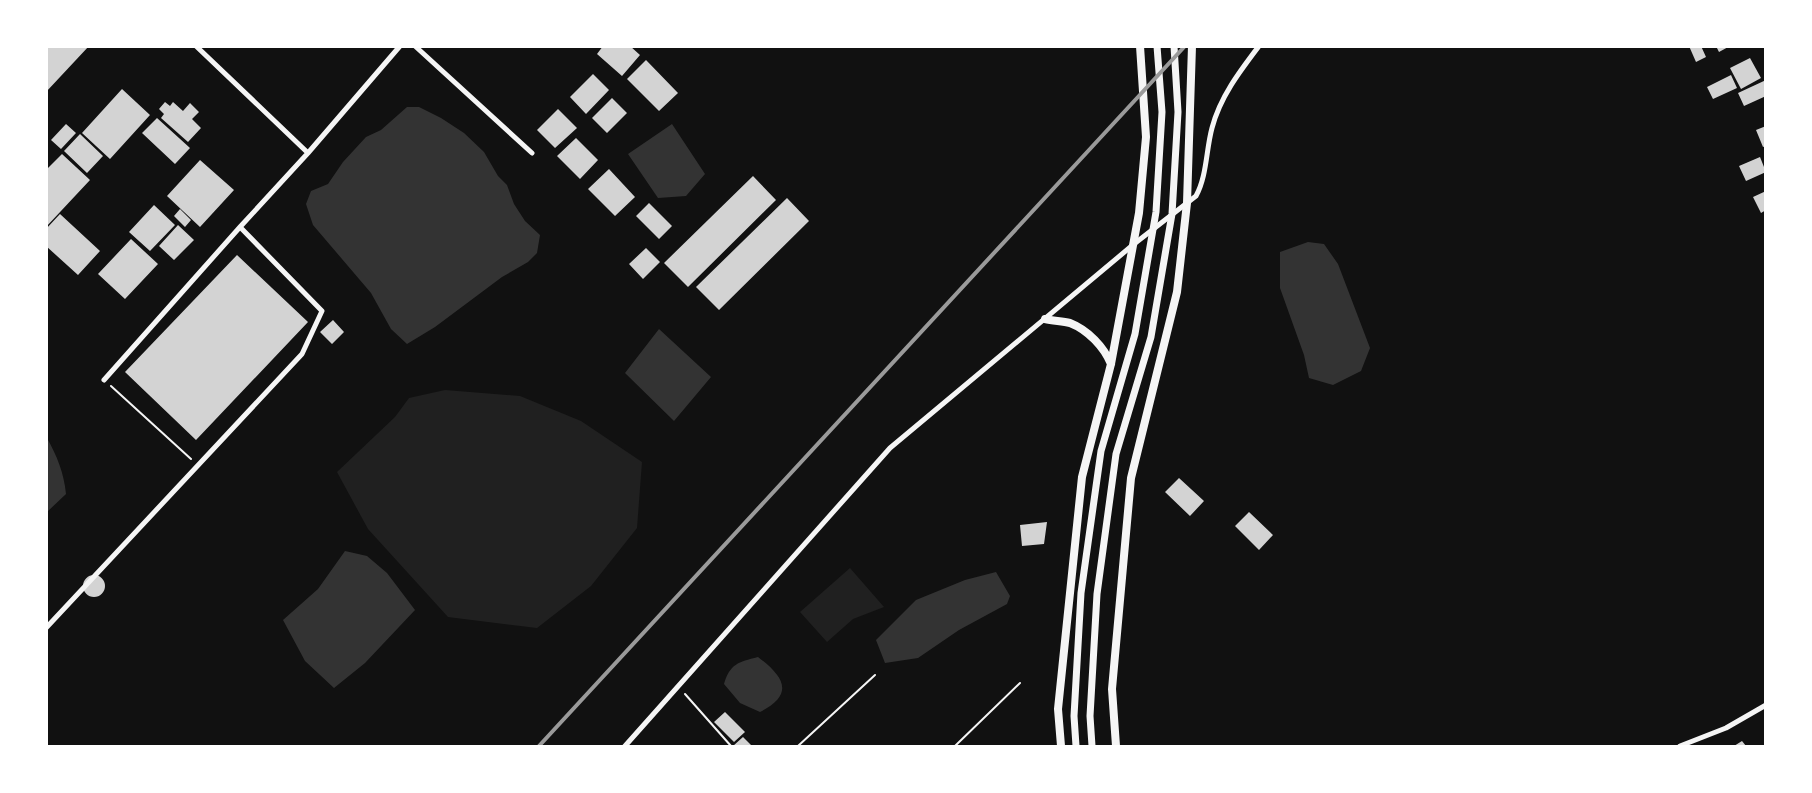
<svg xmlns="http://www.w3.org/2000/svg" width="1812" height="793" viewBox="0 0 1812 793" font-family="'Golos Text',sans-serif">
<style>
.green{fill:#202020}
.water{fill:#333}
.building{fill:#d3d3d3}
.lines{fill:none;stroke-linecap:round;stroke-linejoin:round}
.path{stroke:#f5f5f5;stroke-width:2}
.minor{stroke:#f5f5f5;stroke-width:5}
.tertiary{stroke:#f5f5f5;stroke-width:7}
.secondary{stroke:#f5f5f5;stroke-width:8}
.rail{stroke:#9a9a9a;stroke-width:4}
</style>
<rect width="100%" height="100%" fill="#111"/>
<path class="green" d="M445,390L520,396L581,421L642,462L637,528L591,586L537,628L448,617L368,529L337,472L395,417L409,398Z
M850,568L884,607L853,619L827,642L800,612Z"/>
<path class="water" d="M407,107H419L441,118L464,133L484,152L498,176L507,185L514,204L525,221L540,235L537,253L528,262L502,277L435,327L407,344L391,329L371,293L313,225L306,204L311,191L328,184L343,162L366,137L381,130Z
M672,124L705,174L686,196L658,198L628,154Z
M1308,242L1324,244L1338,264L1370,348L1361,371L1333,385L1309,378L1304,355L1280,288V252Z
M659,329L711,377L674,421L625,373Z
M47,438C57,456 64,473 66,494L47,512Z
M345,551L367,556L387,573L415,610L365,663L334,688L305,661L283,620L318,589Z
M996,572L1010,596L1007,604L959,630L918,658L885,663L876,640L916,600L965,580Z
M758,657C783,676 796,694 760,712L740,703L724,684C730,664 738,662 758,657Z"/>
<path class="building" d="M46,46H89L46,92Z
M603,46H630L640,55L622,76L597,54Z
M1689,46H1701L1706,57L1696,62Z
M1716,46H1730L1719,52Z
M1750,58L1761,78L1741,89L1730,68Z
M646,60L678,93L659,111L627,79Z
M593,74L609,90L586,114L570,97Z
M1731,75L1737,88L1713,99L1707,87Z
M1766,80V96L1744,106L1738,93Z
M122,89L150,115L110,159L82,133Z
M612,98L627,113L607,133L592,118Z
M165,102L170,106L173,102L183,111L190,103L199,112L192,119L201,128L188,142L161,118L164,114L159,109Z
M558,109L577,128L555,148L537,130Z
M157,118L190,148L175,164L142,133Z
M66,124L76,133L61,149L51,140Z
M1766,126V146L1763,147L1756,130Z
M80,134L103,156L87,173L64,151Z
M576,138L598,160L580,179L557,156Z
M62,154L90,180L46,227V170Z
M1760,157L1766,172L1746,181L1739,166Z
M200,160L234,190L200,227L167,196Z
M609,169L635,197L615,216L588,189Z
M753,176L776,200L688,287L664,263Z
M1766,191V210L1761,213L1753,197Z
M787,198L809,221L719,310L696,287Z
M649,203L672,226L659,239L636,216Z
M154,205L175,225L150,251L129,232Z
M180,209L191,220L185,227L174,216Z
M60,214L100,251L78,275L46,246V229Z
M178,225L194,240L174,260L159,246Z
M131,239L158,264L125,299L98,274Z
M646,248L660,262L643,279L629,264Z
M237,255L308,322L196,440L125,372Z
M333,320L344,332L332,344L320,332Z
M1179,478L1204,501L1190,516L1165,492Z
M1249,512L1273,535L1259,550L1235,526Z
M1047,522L1044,544L1022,546L1020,525Z
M83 586a11 11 0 1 1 22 0a11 11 0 1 1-22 0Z
M725,712L745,732L734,742L714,722Z
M743,737L751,745L749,746H733Z
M1742,741L1746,746H1734Z"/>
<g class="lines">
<path class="path" d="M111,386L191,459
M685,694L731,746
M798,746L875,675
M955,746L1020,683"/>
<path class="minor" d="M415,46L532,153
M308,153L400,46
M104,380L240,227L308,153L196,46
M46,628L302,354L322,311L240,227
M625,746L890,448L1134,244L1196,196C1207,176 1206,150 1212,128C1220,97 1240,71 1259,46
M1680,746L1726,728L1766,705"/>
<path class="tertiary" d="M1076,746L1074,716L1081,593L1101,451L1135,334L1156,212L1162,112L1157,46
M1092,746L1090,716L1097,594L1116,454L1151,337L1172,214L1178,112L1174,46"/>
<path class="secondary" d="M1045,319C1053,321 1062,321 1070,323C1088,330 1104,347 1111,364
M1061,746L1058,709L1082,477L1111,364L1139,213L1146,137L1140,46
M1116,746L1112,689L1131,478L1177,292L1187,203L1192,46"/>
<path class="rail" d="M539,746L1185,46"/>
</g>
<rect width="1812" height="793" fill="none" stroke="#ffffff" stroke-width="96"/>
</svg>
